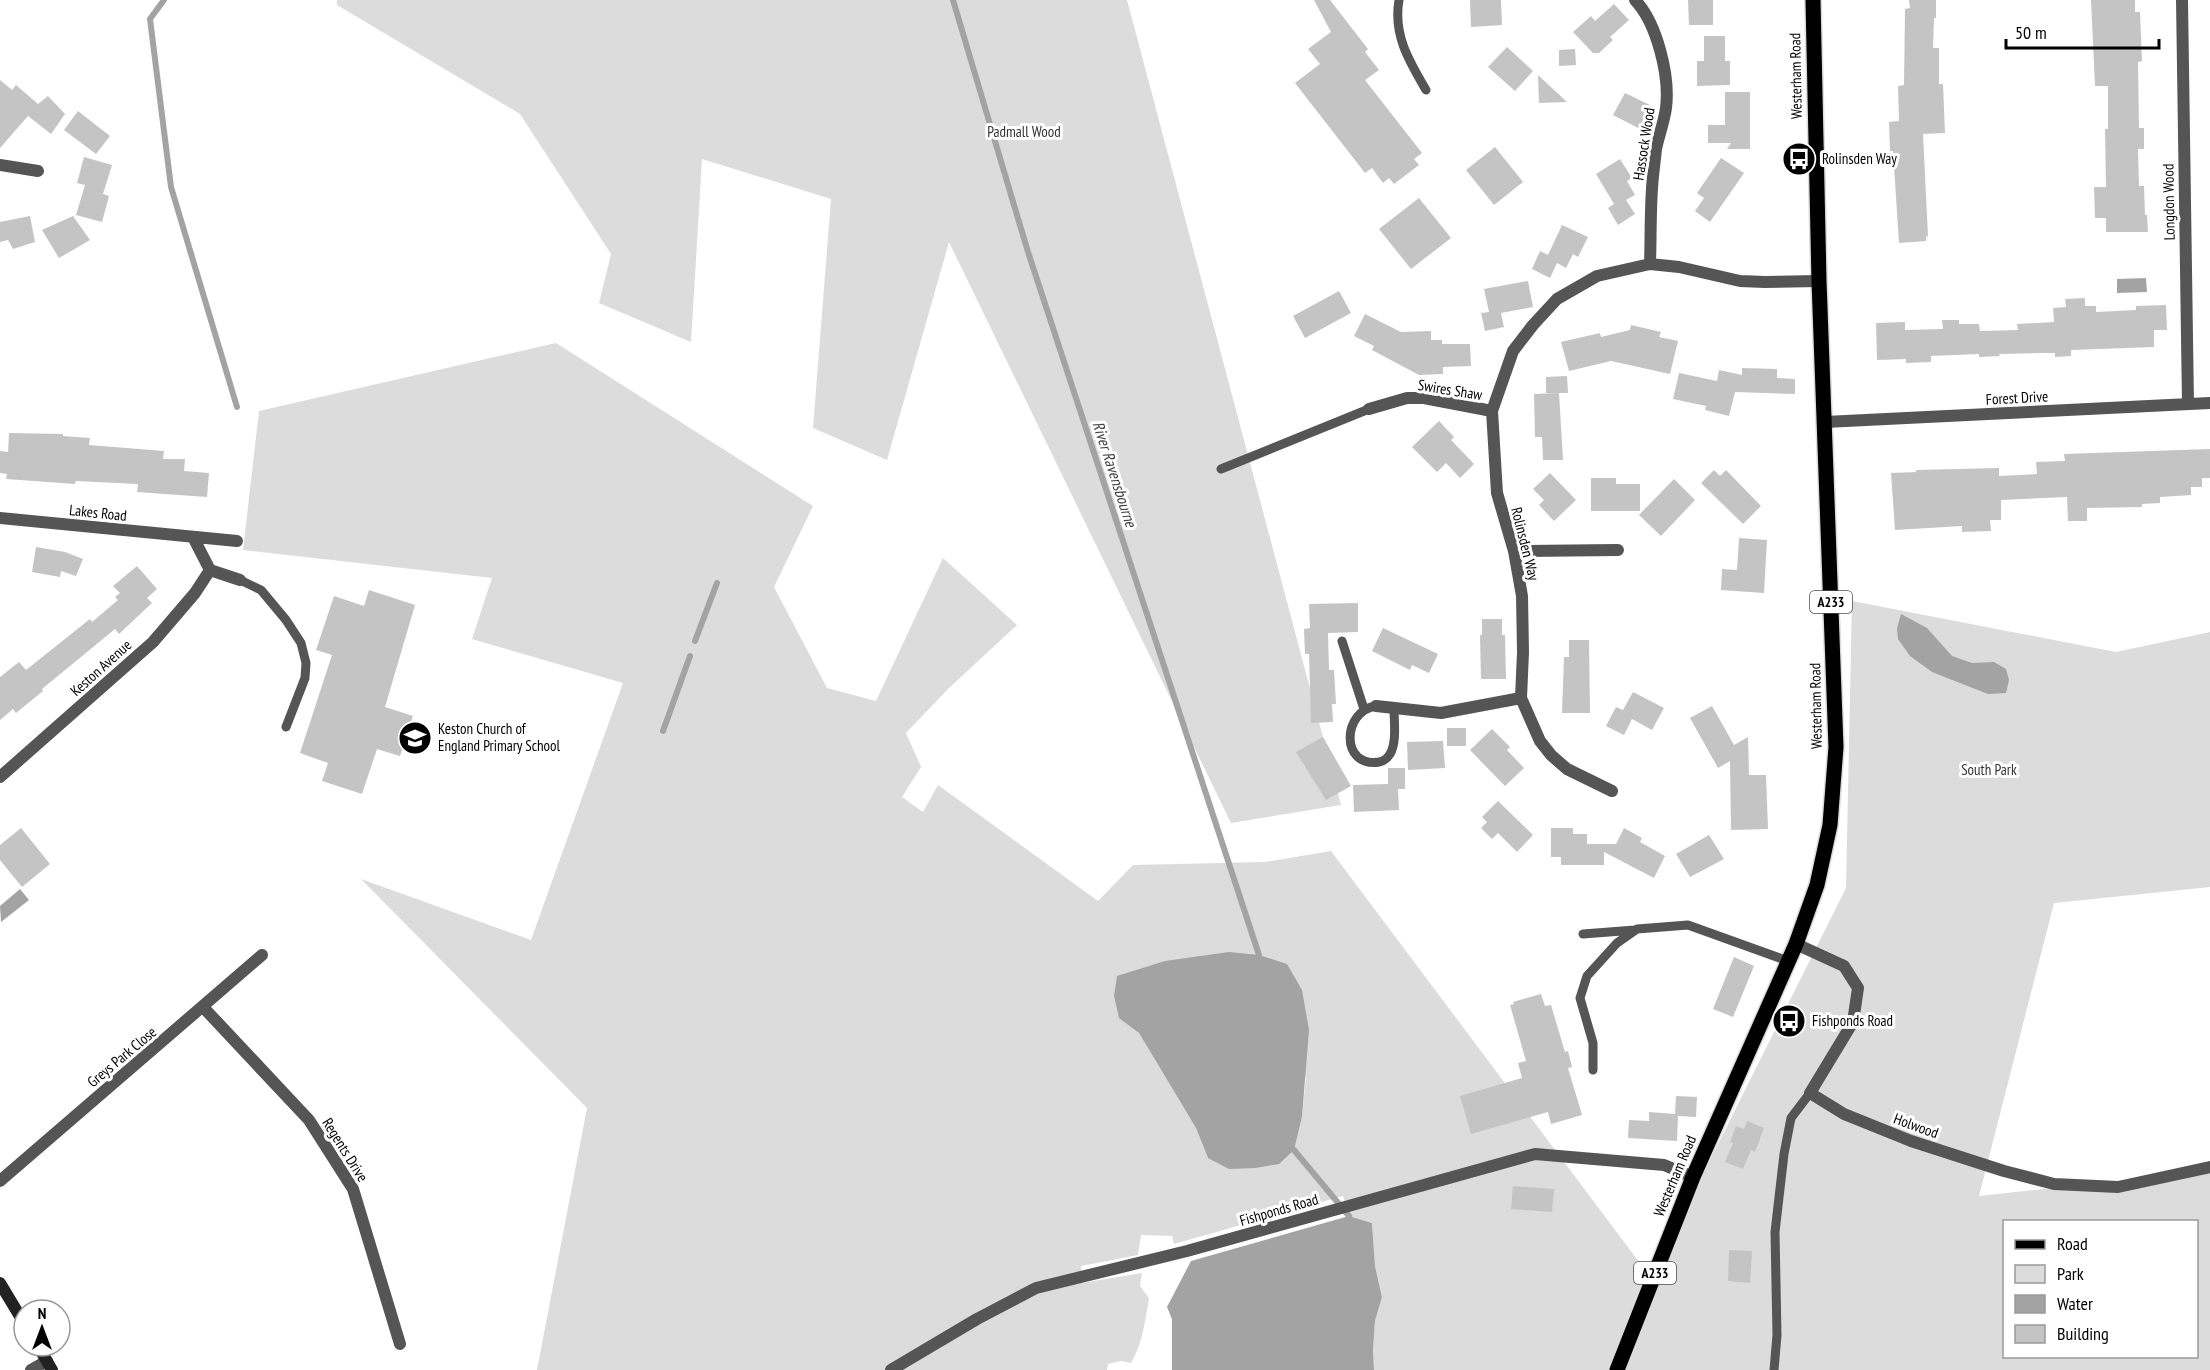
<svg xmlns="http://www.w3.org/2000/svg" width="2210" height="1370" viewBox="0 0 2210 1370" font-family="'PT Sans Narrow',sans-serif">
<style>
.green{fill:#dcdcdc;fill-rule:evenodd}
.water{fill:#a3a3a3}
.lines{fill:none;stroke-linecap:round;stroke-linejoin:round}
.stream{stroke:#a3a3a3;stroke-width:6}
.building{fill:#c4c4c4}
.primary-casing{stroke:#dbdbdb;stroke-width:18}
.lane{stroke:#555;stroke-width:9}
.street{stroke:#555;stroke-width:12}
.secondary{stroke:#222;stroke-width:12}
.primary{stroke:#000;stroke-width:15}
.labels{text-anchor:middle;stroke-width:6;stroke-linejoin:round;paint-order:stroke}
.shield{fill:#fff;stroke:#4c4c4c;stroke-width:1.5}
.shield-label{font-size:14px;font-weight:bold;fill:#000}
.street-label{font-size:15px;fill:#000;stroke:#fff}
.park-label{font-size:15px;fill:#333;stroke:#fff}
.poi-label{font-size:15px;fill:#000;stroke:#fff;text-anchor:start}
.water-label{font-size:16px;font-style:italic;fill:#444;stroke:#fff}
</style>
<rect width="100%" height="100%" fill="#fff"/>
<path class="green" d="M337,0H1127L1341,805L1231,823L949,242L887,460L813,428L831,199L702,159L691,342L599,303L611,254L520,114L337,5Z
M556,343L813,506L774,587L827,688L876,701L943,558L1017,625L948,689L906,733L921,767L902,797L923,812L938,785L1098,901L1133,865L1265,862L1331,851L1651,1278L1846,888L1852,601L2116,652L2210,632V887L2054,903L1979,1196L2210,1171V1370H1374L1373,1350L1375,1321L1382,1297L1375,1266L1372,1223L1349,1216L1343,1196L1174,1244L1172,1236L1141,1235L1138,1255L1081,1266L1082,1283L1142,1273L1140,1286L1149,1298C1145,1320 1143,1343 1131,1363L1121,1361L1108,1364L1107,1370H537L587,1108L361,879L531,940L623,683L472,639L492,578L243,550L259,411ZM1119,1017L1306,1077L1302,1117L1294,1150L1208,1158L1196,1128L1139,1033ZM2004,1222H2196V1356H2004Z"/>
<path class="water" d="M2146,278L2147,292L2117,293V279Z
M1901,614L1927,628L1952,656L1972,663L1994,662L2006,669L2009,680L2006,693L1988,694L1932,672L1910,656L1898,639L1897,628Z
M20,889L29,900L1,922L0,906Z
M1229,952L1259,955L1287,964L1302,990L1309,1030L1302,1117L1294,1150L1279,1164L1255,1168L1229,1169L1208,1158L1196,1128L1139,1033L1119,1018L1114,996L1117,976L1165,961Z
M1349,1216L1372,1223L1375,1266L1382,1297L1375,1321L1373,1350L1374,1370H1172V1319L1167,1307L1191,1261Z"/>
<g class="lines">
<path class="stream" d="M164,0L150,19L171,187L237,407
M953,0L1028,252L1259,955
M695,641L717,583
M663,731L690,656
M1294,1150L1349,1216"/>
</g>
<path class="building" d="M1314,0H1330L1368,49L1365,52L1379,70L1365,80L1422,153L1414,159L1419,165L1394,184L1389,178L1383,183L1372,168L1365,173L1295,83L1320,64L1308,49L1331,32Z
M1470,0H1501L1502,25L1471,27Z
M1688,0H1713V25H1689Z
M1909,0H1936V18H1934L1933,48H1939V84H1943L1945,133L1923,134L1928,236L1926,237V241L1899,243L1893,151H1890L1889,122L1899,121L1898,86L1904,85L1905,9L1910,8Z
M2091,0H2135V12H2140L2142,61L2138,62L2139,128H2144V149H2138L2139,186H2144L2145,215H2147L2148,232H2106V218H2095L2094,187H2106L2105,129H2108V86H2095Z
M1614,4L1629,20L1610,37L1613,40L1599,53H1593L1573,32L1591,16L1595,21Z
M1704,36H1725V61H1730V85L1697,86V61H1704Z
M1507,47L1533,71L1515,91L1488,67Z
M1575,49L1576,65L1559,66V50Z
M1538,75L1567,102L1539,103Z
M0,80L12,90L16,85L38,104L48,96L65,114L51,134L28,116L0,148Z
M1725,92H1750V149H1727L1731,143H1708V125H1725Z
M1625,93L1654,107L1642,130L1613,115Z
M78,111L110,136L96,154L64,130Z
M1495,147L1523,182L1494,205L1466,170Z
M84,157L112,165L103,194L109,196L102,222L76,215L85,185L77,183Z
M1721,158L1744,173L1710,222L1695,211L1704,198L1697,193Z
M1620,159L1632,178L1627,181L1635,195L1626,200L1635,214L1618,225L1608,208L1614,204L1596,174Z
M1419,198L1451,238L1411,269L1379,229Z
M30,216L35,242L13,249L8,240L0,242V222Z
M73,216L90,240L59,258L42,230Z
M1562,225L1588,237L1578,257L1573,254L1566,268L1557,263L1550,278L1532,269L1540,251L1548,255Z
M1528,281L1533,307L1501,313L1504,327L1485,331L1481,313L1489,312L1484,289Z
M1339,291L1351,313L1305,338L1293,316Z
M2085,298V306H2096V312L2136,310V306L2166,305L2167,330H2154V347L2071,350V356L2055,357V353H2040L1999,354L2000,356L1979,357V354L1931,356V362L1906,363V359L1877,360L1876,323L1905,322V330L1943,329L1942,320H1959V324H1979L1980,331L2018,330L2017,324L2054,322L2053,308L2066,307L2065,299Z
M1365,314L1401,332L1431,331V340H1442V344H1470L1471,366L1443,367V374L1419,375L1372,350L1374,346L1354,336Z
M1631,325L1661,332L1659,337L1678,341L1670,374L1611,361L1569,371L1561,342L1600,333L1601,337L1630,330Z
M1742,368L1777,369V378L1795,379V394L1735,392L1729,416L1705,410L1706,406L1673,399L1679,373L1717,381L1719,370L1742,375Z
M1567,376L1568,393H1546V377Z
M1559,393L1563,460H1543L1542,437H1535L1534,394Z
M1439,421L1454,437L1451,440L1474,464L1460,478L1446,463L1437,472L1412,447Z
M9,433L63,434V436L90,438L89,445L164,451L163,459H185L184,471L209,473L207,497L137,492L138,484L76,481L75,484L6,479L7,474L0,473V451L8,452Z
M2210,449V478H2202V487H2191V495L2160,497V503L2142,504V507L2087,508V521H2068L2067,497L2001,500V520H1990L1991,531L1962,532V526L1895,530L1891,473L1916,472V470L1999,468V476L2037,474L2036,462L2065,461L2064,454Z
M1714,470L1720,476L1726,470L1761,506L1743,524L1701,483Z
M1550,473L1576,500L1554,521L1539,505L1544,500L1533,489Z
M1591,478H1616V484H1640V511H1591Z
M1674,479L1695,500L1661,536L1639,515Z
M1739,538L1767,540L1764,593L1721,590L1722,569L1737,570Z
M36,547L65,552L83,559L76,576L61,571L60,577L32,572Z
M137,566L157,589L147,598L152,603L119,634L115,629L42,689L43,691L16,713L13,709L0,720V677L19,662L26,670L90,619L92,622L118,600L115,597L120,593L113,586Z
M369,590L415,605L385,707L413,716L400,756L377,749L362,794L322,781L328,763L300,753L332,655L316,650L334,596L364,606Z
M1358,603V632L1328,633L1329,670H1334L1336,704H1332L1333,722L1311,723L1309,654H1305L1304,629L1310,628L1309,604Z
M1482,619H1502V635H1505L1506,679H1481L1480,635H1482Z
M1383,628L1438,654L1429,673L1412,665L1410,670L1372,651Z
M1569,640H1589L1590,713H1562L1564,657H1569Z
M1633,692L1664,708L1652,730L1632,719L1624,735L1606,726L1616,707L1623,710Z
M1712,706L1734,745L1748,737L1749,775H1766L1768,829L1731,830L1730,761L1718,768L1690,718Z
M1447,728H1466V746H1447Z
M1492,729L1510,747L1507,750L1524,768L1505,786L1470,750Z
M1323,737L1351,786L1326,800L1296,752Z
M1443,741L1445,768L1408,770L1407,742Z
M1388,768H1405V789H1398L1399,810L1354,812L1353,785L1388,784Z
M1498,801L1533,835L1517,852L1498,833L1492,839L1481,828L1487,822L1482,817Z
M21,828L50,864L22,887L0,860V845Z
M1551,828H1573V834H1587V844H1616L1624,828L1642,838L1640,842L1665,856L1654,878L1604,852V865H1561V857H1551Z
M1709,835L1724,859L1690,877L1676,854Z
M1734,957L1754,966L1733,1017L1713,1009Z
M1541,994L1545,1006L1551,1005L1565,1052L1568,1051L1572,1067L1568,1068L1582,1115L1551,1124L1548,1112L1471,1134L1460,1096L1522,1078L1518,1063L1526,1061L1510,1005L1514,1004L1513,1002Z
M1676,1096L1697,1097L1696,1117L1678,1116L1677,1141L1628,1138L1629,1120L1649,1121V1112L1675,1114Z
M1747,1121L1764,1128L1755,1152L1751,1150L1743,1169L1725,1162L1733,1143L1730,1142L1736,1126L1744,1129Z
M1513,1186L1554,1189L1552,1212L1511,1209Z
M1729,1250L1752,1251L1750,1283L1728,1281Z"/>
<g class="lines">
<g class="primary-casing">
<path id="primary" d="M1617,1370L1693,1177L1796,944L1817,885L1830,825L1836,747L1819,281L1813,0"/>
</g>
<path class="lane" d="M1399,0C1393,35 1409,61 1426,90
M1221,469L1369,409
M240,580L261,590L286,620L301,643L306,663L305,678L286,727
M1342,641L1364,709
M1376,706C1342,711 1340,768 1379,762C1384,761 1387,759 1390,754C1397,743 1394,721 1394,708
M1583,934L1635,930
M1593,1070V1043L1580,998L1587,976L1617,943L1637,929L1688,925L1788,961
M1774,1370L1777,1335L1775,1232L1784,1154L1791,1118L1810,1093"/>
<path class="street" d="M1635,0C1657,23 1670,76 1666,108C1664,122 1659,135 1656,149C1655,158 1654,167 1653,176C1650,205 1651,235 1650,264
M2182,0L2188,404
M0,165L38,171
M1369,409L1407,398H1424L1492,411
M1825,422L2210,403
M0,518L237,541
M193,537L210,570L240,580
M1514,551L1618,550
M1376,706L1441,713L1521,698
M0,777L153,642L195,593L210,570
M1612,791L1567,769L1551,755L1540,741L1521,698L1523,652L1522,596L1514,551L1497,493L1492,411L1513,351L1533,325L1557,299L1597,276L1650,264L1679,267L1740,281L1765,282L1819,281
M1796,944L1844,966L1858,988L1853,1022L1810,1093L1844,1114L1911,1141L2004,1171L2054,1184L2118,1187L2210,1167
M203,1007L309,1120L353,1189L400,1344
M0,1181L262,955
M31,1370L47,1361
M891,1370L977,1319L1036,1288L1187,1251L1535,1154L1664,1165L1693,1177"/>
<path class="secondary" d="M0,1283L24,1323
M38,1346L52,1370"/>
<use href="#primary" class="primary"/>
</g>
<defs>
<g id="bus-disc" transform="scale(1.725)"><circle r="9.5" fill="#000" stroke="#fff"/><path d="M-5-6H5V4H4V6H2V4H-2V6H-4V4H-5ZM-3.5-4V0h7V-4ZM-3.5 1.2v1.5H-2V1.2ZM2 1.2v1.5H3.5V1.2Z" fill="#fff"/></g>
<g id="school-disc" transform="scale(1.725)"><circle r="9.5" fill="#000" stroke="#fff"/><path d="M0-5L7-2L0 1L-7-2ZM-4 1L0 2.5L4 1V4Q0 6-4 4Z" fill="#fff"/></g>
</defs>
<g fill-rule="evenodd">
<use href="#bus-disc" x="1799" y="159"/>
<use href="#school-disc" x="415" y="738"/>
<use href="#bus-disc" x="1789" y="1021"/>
</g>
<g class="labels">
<g class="shield">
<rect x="1810" y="591" width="42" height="22" rx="4.5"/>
<rect x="1634" y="1262" width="42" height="22" rx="4.5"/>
</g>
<g class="shield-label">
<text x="1831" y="607">A233</text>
<text x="1655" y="1278">A233</text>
</g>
<g class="street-label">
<text transform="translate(1796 76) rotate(-91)" y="5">Westerham Road</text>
<text transform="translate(1644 144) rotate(-81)" y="5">Hassock Wood</text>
<text transform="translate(2169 202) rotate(-91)" y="5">Longdon Wood</text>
<text transform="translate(1450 390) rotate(9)" y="5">Swires Shaw</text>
<text transform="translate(2017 398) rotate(-3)" y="5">Forest Drive</text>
<text transform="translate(98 513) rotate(6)" y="5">Lakes Road</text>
<text transform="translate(1525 544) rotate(76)" y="5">Rolinsden Way</text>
<text transform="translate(101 668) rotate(-42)" y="5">Keston Avenue</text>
<text transform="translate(1816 706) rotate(-91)" y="5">Westerham Road</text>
<text transform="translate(122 1057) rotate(-40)" y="5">Greys Park Close</text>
<text transform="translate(1916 1126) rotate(20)" y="5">Holwood</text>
<text transform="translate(345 1150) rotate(58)" y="5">Regents Drive</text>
<text transform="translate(1675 1176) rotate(-67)" y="5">Westerham Road</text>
<text transform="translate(1279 1210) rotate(-16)" y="5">Fishponds Road</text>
</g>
<g class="park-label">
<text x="1024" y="137">Padmall Wood</text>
<text x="1989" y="775">South Park</text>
</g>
<g class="poi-label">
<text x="1822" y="164">Rolinsden Way</text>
<text x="438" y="734">Keston Church of<tspan x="438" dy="17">England Primary School</tspan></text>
<text x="1812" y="1026">Fishponds Road</text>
</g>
<g class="water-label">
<text transform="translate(1115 474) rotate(72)" y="6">River Ravensbourne</text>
</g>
</g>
<rect x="2003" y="1220" width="195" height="138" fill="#ffffff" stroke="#999999" stroke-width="1.5"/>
<rect x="2015" y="1240" width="30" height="9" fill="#000000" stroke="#999999" stroke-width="1.5"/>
<text x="2057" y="1250" font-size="18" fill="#000000">Road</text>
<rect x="2015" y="1265" width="30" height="18" fill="#dcdcdc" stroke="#999999" stroke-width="1.5"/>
<text x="2057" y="1280" font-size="18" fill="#000000">Park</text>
<rect x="2015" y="1295" width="30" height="18" fill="#a3a3a3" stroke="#999999" stroke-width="1.5"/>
<text x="2057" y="1310" font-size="18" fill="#000000">Water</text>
<rect x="2015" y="1325" width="30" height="18" fill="#c4c4c4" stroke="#999999" stroke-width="1.5"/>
<text x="2057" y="1340" font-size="18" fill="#000000">Building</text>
<g transform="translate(42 1328)"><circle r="28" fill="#ffffff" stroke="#999999" stroke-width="1.5"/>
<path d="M0-4.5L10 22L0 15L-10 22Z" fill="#000000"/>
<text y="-9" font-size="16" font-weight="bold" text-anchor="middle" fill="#000000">N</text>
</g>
<path d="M2006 39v9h153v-9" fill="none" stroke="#000000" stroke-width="3"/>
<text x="2015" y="39" font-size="18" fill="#000000" stroke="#ffffff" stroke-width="4.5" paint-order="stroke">50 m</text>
</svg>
